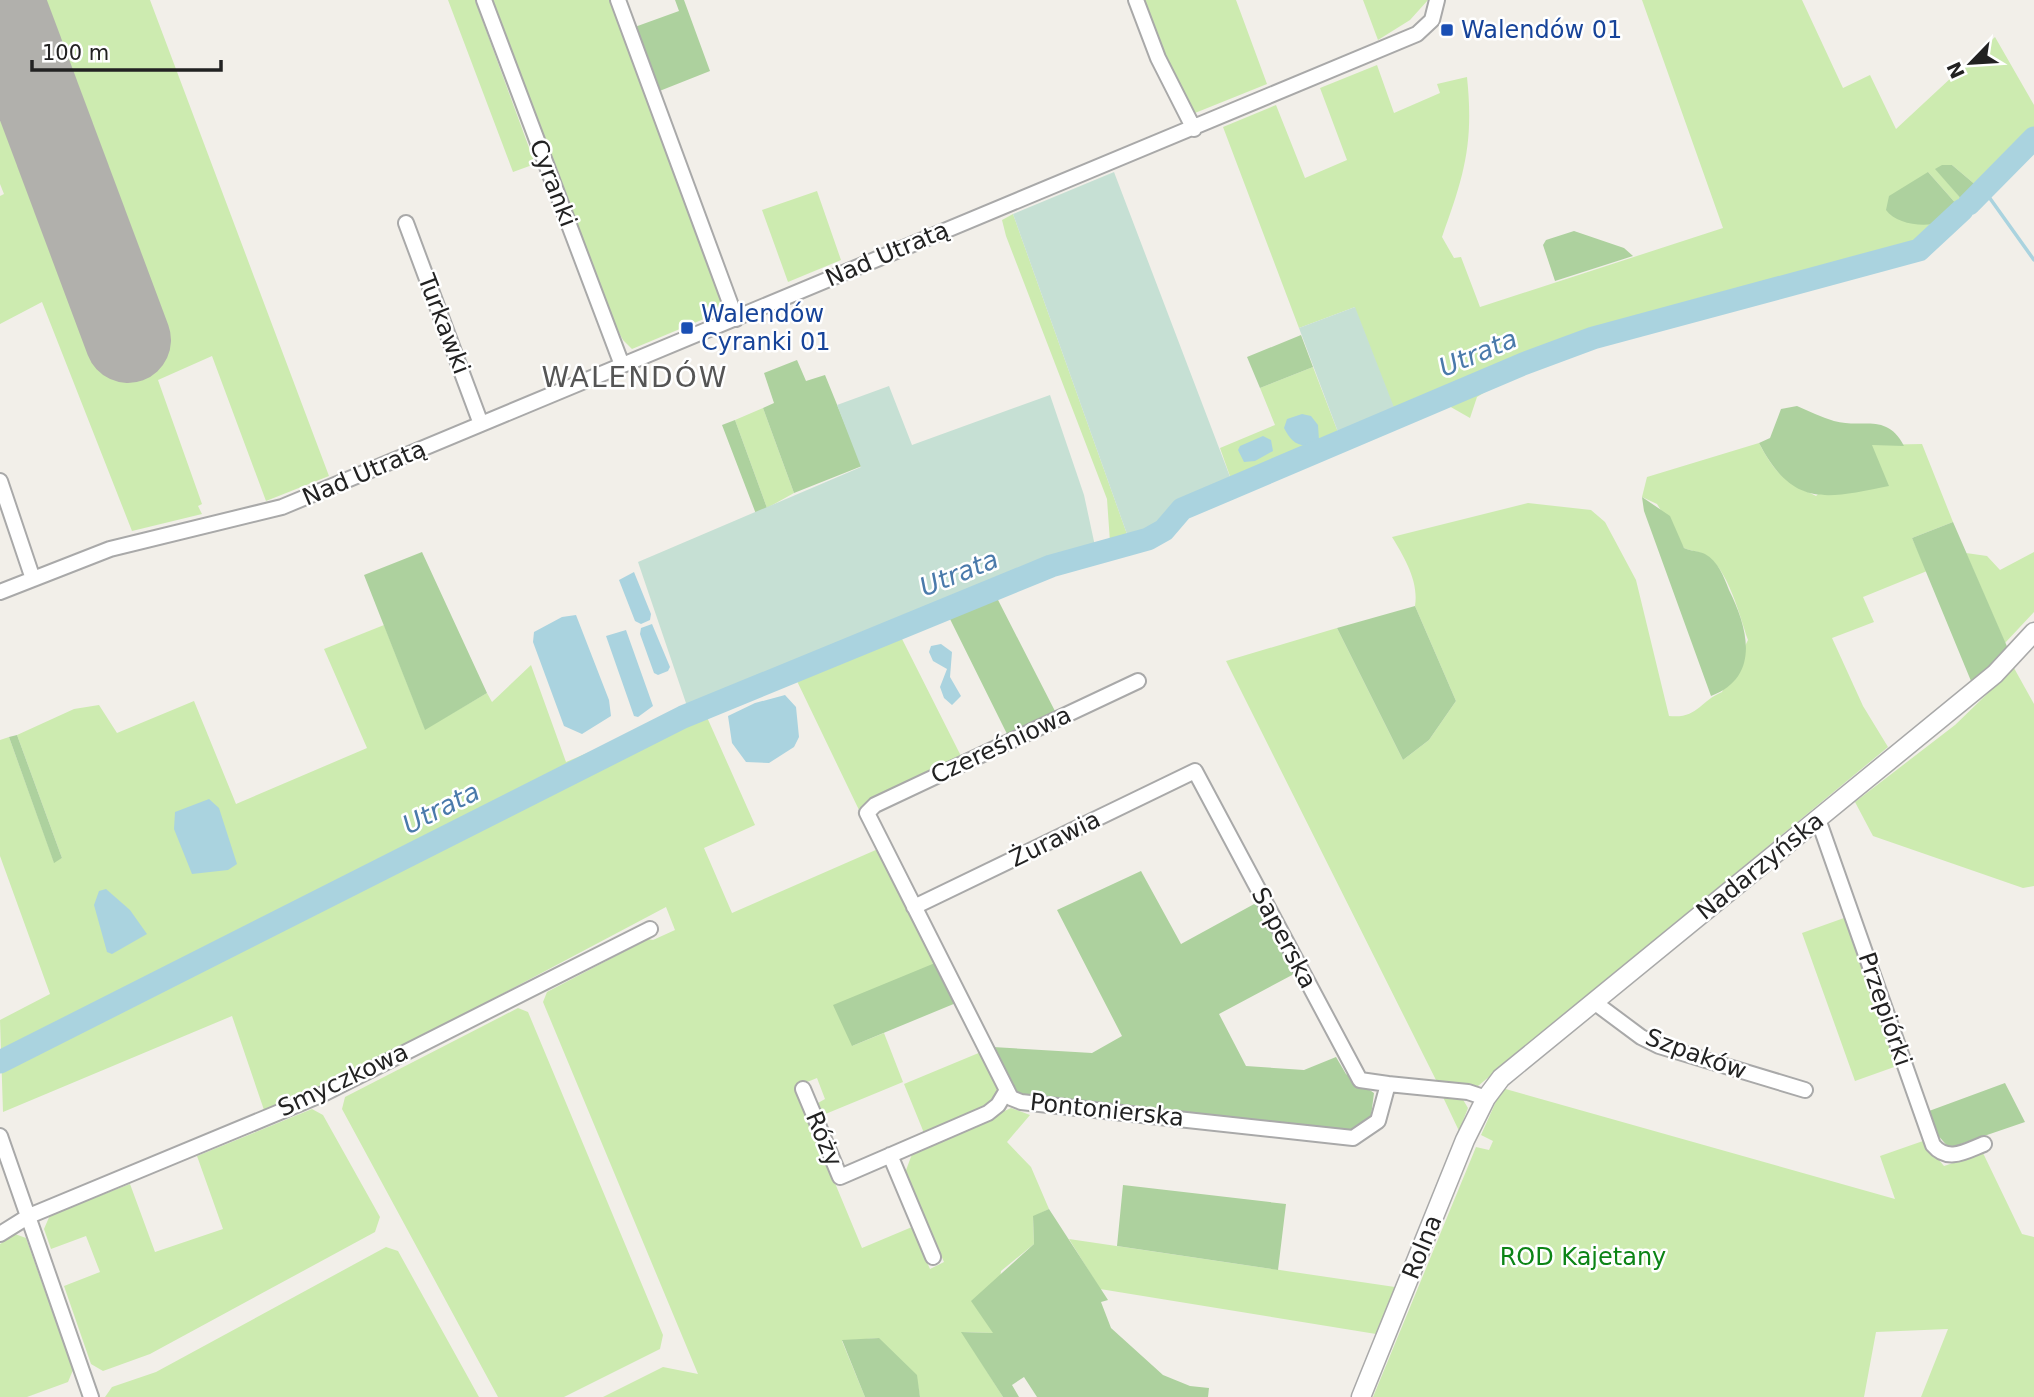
<svg xmlns="http://www.w3.org/2000/svg" width="2034" height="1397" viewBox="0 0 2034 1397" font-family="'DejaVu Sans',sans-serif">
<style>
.grass{fill:#cdebb0;fill-rule:evenodd}
.forest{fill:#add19e}
.wetland{fill:#c6e0d4}
.water{fill:#aad3df}
.lines{fill:none;stroke-linecap:round;stroke-linejoin:round}
.stream{stroke:#aad3df;stroke-width:3.5}
.river{stroke:#aad3df;stroke-width:23}
.runway{stroke:#b1b0ac;stroke-width:86}
.minor-casing{stroke:#a9a9a9;stroke-width:18}
.tertiary-casing{stroke:#a9a9a9;stroke-width:21}
.minor{stroke:#fff;stroke-width:14}
.tertiary{stroke:#fff;stroke-width:18}
.transit-dot{fill:#1a4fb4;stroke:#fff;stroke-width:2.5}
.labels{text-anchor:middle;stroke-width:5;stroke-linejoin:round;paint-order:stroke}
.transit-label{font-size:24px;fill:#164399;stroke:#fff;text-anchor:start}
.street-label{font-size:24px;fill:#222;stroke:#fff}
.park-label{font-size:24px;fill:#0c8416;stroke:#fff}
.water-label{font-size:26px;font-style:italic;fill:#4a7aab;stroke:#fff}
.quarter-label{font-size:28px;letter-spacing:2px;fill:#555;stroke:#fff}
</style>
<rect width="100%" height="100%" fill="#f2efe9"/>
<path class="grass" d="M0,0H150L329,476L266,501L212,356L158,380L202,504L198,506L202,514L132,531L42,302L0,324V196L4,194L0,184Z
M448,0H475L535,164L513,172Z
M491,0H611L725,304L723,311L632,349L623,340L612,321Z
M1142,0H1236L1267,84L1195,113L1178,88Z
M1363,0H1428L1410,20L1378,40Z
M1642,0H1802L1843,88L1870,75L1896,129L1995,37L2034,105V151L1921,254L1596,345L1501,382L1477,397L1470,418L1449,406L1195,510L1159,541L1044,576L900,635L963,760L859,810L796,679L706,715L755,825L704,848L732,913L878,849L935,963L852,1046L884,1033L903,1082L823,1115L818,1103L825,1099L817,1078L795,1087L862,1248L912,1227L930,1269L944,1262L905,1173L912,1154L1011,1108L1030,1115L1007,1142L1031,1167L1049,1209L1033,1217L1034,1244L1001,1271L993,1333L962,1332L1003,1397H920L916,1375L878,1338L842,1341L865,1397H603L663,1367L698,1374L543,1002L547,992L648,939L653,940L675,930L666,907L368,1065L264,1110L232,1016L3,1112L0,1020L50,994L0,856V740L9,737L54,862L62,858L17,735L74,709L99,705L117,733L194,701L236,804L367,748L324,649L384,625L425,729L487,693L492,702L531,665L566,762L891,624L1063,556L1110,542L1107,499L1006,236L1002,220L1013,214L1128,537L1156,529L1178,506L1232,482L1220,448L1275,425L1260,388L1313,367L1341,440L1355,307L1299,328L1223,127L1276,105L1305,178L1347,160L1320,88L1377,65L1394,113L1440,93L1437,84L1467,77C1474,144 1464,176 1442,237L1454,258L1461,257L1480,307L1723,228ZM1952,165L1978,187L1963,201L1936,169ZM1928,172L1958,206L1941,222Z
M817,191L841,260L788,282L762,210Z
M763,408L794,493L767,508L735,420Z
M1759,443C1775,474 1785,481 1816,496L1871,445L1922,444L1953,522L1912,538L1927,571L1863,597L1874,622L1832,638L1863,706L1888,747L1478,1086L1437,1082L1226,661L1337,628L1403,760L1429,740L1456,701L1415,606C1419,581 1404,557 1392,537L1528,503L1591,510L1605,522L1636,580L1669,716C1698,719 1700,701 1722,692L1748,640C1740,617 1728,567 1705,555C1699,551 1690,551 1684,548L1657,504L1642,497L1647,477Z
M2034,552V612L2005,643L1966,553L1987,556L2000,570Z
M2014,668L2034,704V886L2023,888L1873,836L1855,802L1955,725Z
M1844,918L1897,1066L1855,1081L1802,933Z
M518,1008L528,1012L663,1335L660,1349L564,1397H498L342,1109L345,1097Z
M981,1052L998,1086L992,1104L924,1133L904,1084Z
M1502,1088L1895,1199L1880,1156L1923,1141L1944,1166L1983,1153L2022,1234L2034,1237V1397H1921L1948,1329L1876,1332L1864,1397H1373L1476,1147L1489,1150L1493,1141L1481,1135Z
M1442,1095L1462,1098L1468,1108L1459,1131Z
M312,1109L323,1115L380,1217L375,1232L150,1354L103,1371L91,1364L64,1286L100,1272L86,1236L51,1249L44,1229L50,1215L130,1184L155,1252L223,1229L197,1156Z
M15,1234L26,1238L73,1370L68,1382L27,1397H0V1244Z
M1069,1239L1395,1287L1376,1334L1100,1289Z
M386,1247L398,1251L479,1397H105L112,1387L156,1372Z"/>
<path class="forest" d="M675,0H684L710,71L657,92L632,28L679,11Z
M1942,165H1952L1978,187L1963,201L1935,169Z
M1928,172L1958,206C1953,211 1947,220 1941,222C1924,228 1896,224 1886,210L1889,196Z
M1574,231L1624,248L1633,256L1555,281L1543,245L1546,240Z
M1301,335L1313,367L1260,388L1247,357Z
M797,360L806,381L825,375L862,466L794,493L763,408L774,403L764,373Z
M1797,406C1809,411 1821,417 1834,421C1862,429 1887,412 1904,446L1872,445L1889,486C1825,499 1793,508 1759,443L1770,438L1781,409Z
M735,420L767,508L756,514L722,425Z
M1642,497L1670,516L1684,548C1690,551 1699,551 1705,554C1718,561 1724,577 1729,590C1748,628 1761,677 1711,696L1644,511Z
M1953,522L2009,651L1971,681L1912,538Z
M422,552L487,693L425,730L364,575Z
M996,596L1057,715L1009,738L948,615Z
M1415,606L1456,701L1429,740L1403,760L1337,628Z
M17,735L62,858L54,863L9,737Z
M1141,871L1181,944L1256,903L1294,974L1219,1014L1246,1066L1304,1070L1336,1057L1346,1074L1374,1093L1370,1124L1351,1130L1017,1095L993,1047L1092,1053L1122,1036L1057,910Z
M935,963L956,1003L852,1046L833,1005Z
M2005,1083L2025,1122L1949,1148L1936,1133L1929,1111Z
M1123,1185L1286,1204L1278,1270L1117,1246Z
M1049,1209L1108,1300L1101,1302L1111,1328L1163,1375L1190,1386L1209,1388L1208,1397H1037L1024,1377L1012,1385L1019,1397H1003L961,1332L993,1333L971,1301L1034,1244L1033,1216Z
M879,1338L917,1375L920,1397H865L842,1340Z"/>
<path class="wetland" d="M1114,172L1232,482L1178,505L1156,529L1128,537L1013,214Z
M1355,307L1397,415L1341,440L1299,328Z
M889,386L912,445L1050,395L1084,495L1095,546L891,624L688,709L638,562L861,467L837,405Z"/>
<path class="water" d="M1302,414L1311,416L1318,425L1319,440C1303,451 1292,444 1284,428L1287,419Z
M1263,436L1271,440L1273,451L1255,461L1244,462L1238,450L1240,446Z
M634,572L651,614L650,620L641,624L635,621L619,580Z
M576,615L609,700L611,716L582,734L564,726L533,642L534,632L562,617Z
M652,624L670,667L668,671L658,675L654,673L640,634L641,628Z
M626,630L653,706L638,717L634,716L606,636Z
M941,644L952,652L950,677L961,696L952,705L944,698L940,687L947,669L933,661L929,652L931,646Z
M785,695L796,707L799,737L794,747L769,763L746,762L732,743L728,716L755,703Z
M209,799L219,808L237,864L228,870L192,874L174,829L175,812Z
M106,889L130,910L147,934L112,954L107,952L94,905L99,891Z"/>
<g class="lines">
<path class="stream" d="M1984,190L2034,260"/>
<path class="river" d="M1969,204L2034,138
M0,1062L683,717L1051,566L1148,539L1164,530L1182,509L1523,364L1593,338L1919,250L1962,210"/>
<path class="runway" d="M1,0L128,340"/>
<g class="minor-casing">
<path id="minor" d="M484,0L622,365
M618,0L736,319
M1136,0L1158,58L1194,129
M406,223L481,424
M0,481L33,579
M0,592L110,549L282,507L1417,34L1432,20L1437,0
M1138,681L875,805L867,813L1011,1098L1021,1102L1353,1138L1378,1121L1388,1084L1468,1092L1486,1098
M1818,819L1933,1145C1948,1163 1966,1151 1984,1144
M914,907L1195,771L1360,1080L1388,1084
M1594,1002L1641,1037L1659,1046L1805,1090
M803,1089L840,1177L988,1113L998,1105L1007,1090
M0,1136L91,1397
M890,1155L933,1257
M0,1234L29,1216L323,1094L650,929"/>
</g>
<g class="tertiary-casing">
<path id="tertiary" d="M1361,1397L1465,1140L1486,1098L1501,1078L1995,674L2034,632"/>
</g>
<use href="#minor" class="minor"/>
<use href="#tertiary" class="tertiary"/>
</g>
<g class="transit-dot">
<rect x="1440" y="23" width="14" height="14" rx="3.5"/>
<rect x="680" y="321" width="14" height="14" rx="3.5"/>
</g>
<g class="labels">
<g class="transit-label">
<text x="1461" y="38">Walendów 01</text>
<text x="701" y="322">Walendów<tspan x="701" dy="28">Cyranki 01</tspan></text>
</g>
<g class="street-label">
<text transform="translate(553 183) rotate(69)" y="8">Cyranki</text>
<text transform="translate(887 254) rotate(-23)" y="8">Nad Utratą</text>
<text transform="translate(444 324) rotate(69)" y="8">Turkawki</text>
<text transform="translate(364 473) rotate(-23)" y="8">Nad Utratą</text>
<text transform="translate(1001 745) rotate(-25)" y="8">Czereśniowa</text>
<text transform="translate(1055 839) rotate(-26)" y="8">Żurawia</text>
<text transform="translate(1760 866) rotate(-39)" y="8">Nadarzyńska</text>
<text transform="translate(1284 938) rotate(62)" y="8">Saperska</text>
<text transform="translate(1885 1009) rotate(71)" y="8">Przepiórki</text>
<text transform="translate(1696 1054) rotate(20)" y="8">Szpaków</text>
<text transform="translate(343 1080) rotate(-25)" y="8">Smyczkowa</text>
<text transform="translate(1107 1110) rotate(6)" y="8">Pontonierska</text>
<text transform="translate(824 1139) rotate(67)" y="8">Róży</text>
<text transform="translate(1422 1247) rotate(-68)" y="8">Rolna</text>
</g>
<g class="park-label">
<text x="1583" y="1265">ROD Kajetany</text>
</g>
<g class="water-label">
<text transform="translate(1478 353) rotate(-23)" y="9">Utrata</text>
<text transform="translate(959 573) rotate(-22)" y="9">Utrata</text>
<text transform="translate(441 808) rotate(-27)" y="9">Utrata</text>
</g>
<g class="quarter-label">
<text x="635" y="387">WALENDÓW</text>
</g>
</g>
<g transform="translate(1971 63) rotate(245)" stroke="#ffffff" stroke-width="5" paint-order="stroke">
<path d="M0-5L12 26L0 18L-12 26Z" fill="#222222"/>
<text y="-10" font-size="19" font-weight="bold" text-anchor="middle" fill="#222222">N</text>
</g>
<path d="M32 60v10h189v-10" fill="none" stroke="#222222" stroke-width="3.5"/>
<text x="42" y="60" font-size="21" fill="#222222" stroke="#ffffff" stroke-width="5" paint-order="stroke">100 m</text>
</svg>
